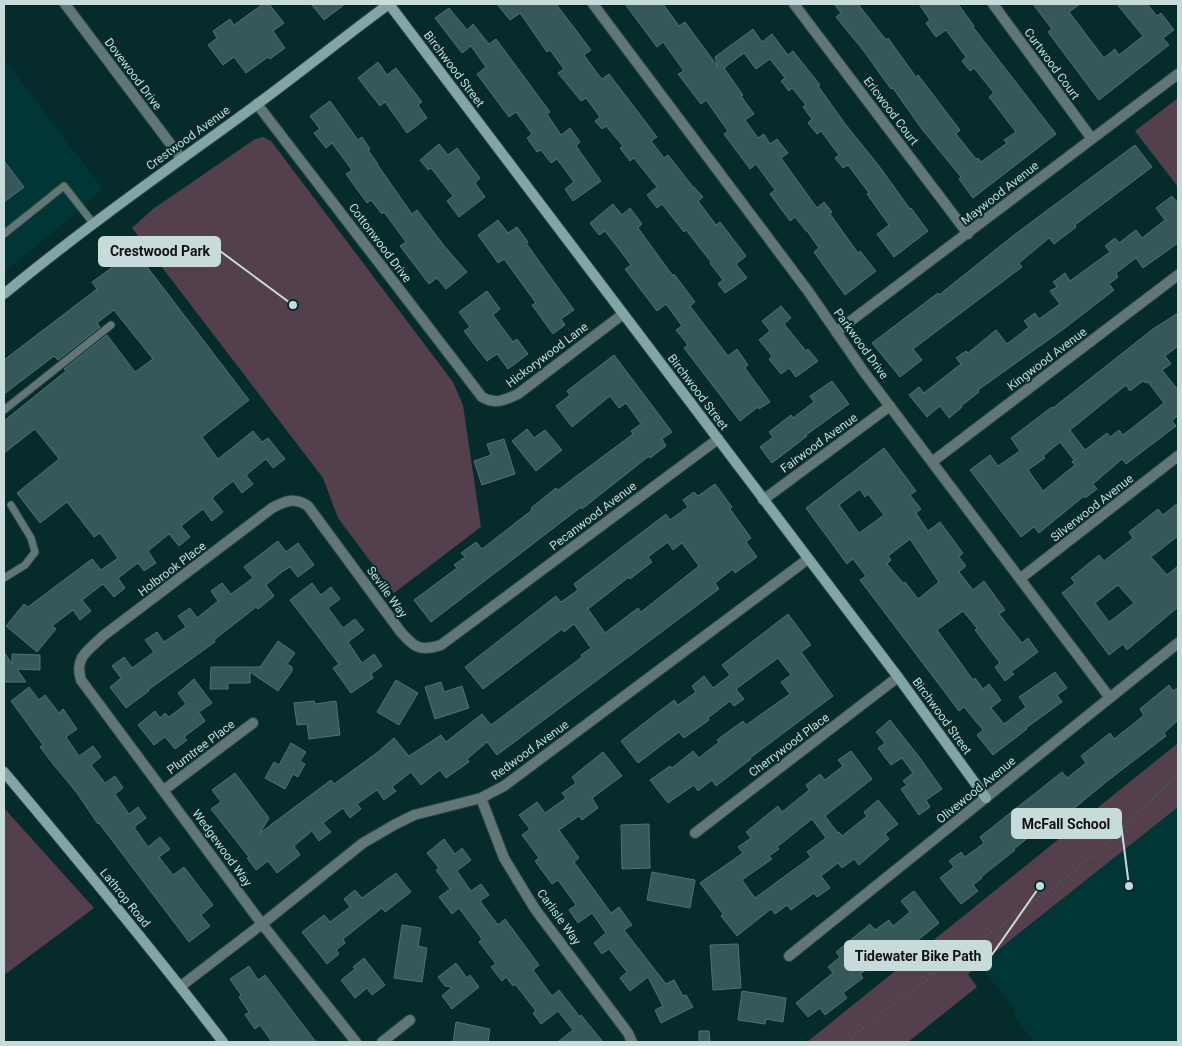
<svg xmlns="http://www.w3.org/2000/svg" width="1182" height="1046" viewBox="0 0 1182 1046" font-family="Roboto,sans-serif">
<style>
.built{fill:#023536}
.green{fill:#543f4c}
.building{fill:#365859;stroke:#4f7273;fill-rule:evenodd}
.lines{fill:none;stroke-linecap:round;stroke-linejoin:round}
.lane-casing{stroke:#254747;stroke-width:9}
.street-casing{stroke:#254747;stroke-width:12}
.secondary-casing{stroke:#254747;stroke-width:12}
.path{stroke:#436262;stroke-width:2.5;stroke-dasharray:1 4;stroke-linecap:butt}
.lane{stroke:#637676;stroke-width:7}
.street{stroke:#637676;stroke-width:10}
.secondary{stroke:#85a4a5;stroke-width:10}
.labels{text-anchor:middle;stroke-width:4;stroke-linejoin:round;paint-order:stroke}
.street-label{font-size:12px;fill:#c8dbdb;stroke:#062b2b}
.leader{fill:none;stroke:#c8dbdb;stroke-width:2}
.callout-dot{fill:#c8dbdb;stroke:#062b2b;stroke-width:2}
.callout{fill:#c8dbdb;stroke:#c8dbdb;stroke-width:2}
.callout-label{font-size:14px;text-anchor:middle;font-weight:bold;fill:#111}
</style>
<rect width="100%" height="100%" fill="#062b2b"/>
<path class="built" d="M4,59L103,189L72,217L4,272Z
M1178,807V1042H1034L1012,1014L1016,1011L980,965Z"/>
<path class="green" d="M1178,98V187L1135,131Z
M263,137L271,141L453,382L463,405L481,527L394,593L338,518L323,478L132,228L153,209L255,139Z
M1178,743V807L968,974L977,987L908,1042H807Z
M4,808L94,908L4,975Z"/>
<path class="building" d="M263,4H269L284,23L273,31L285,48L270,59L268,57L246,73L234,57L223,65L208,45L217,38L213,31L230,19L234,25Z
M311,4H345L324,20Z
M497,4H556L591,50L584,55L597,73L602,79L609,74L657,137L651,141L664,158L668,155L693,187H694L703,197L698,201L716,225L720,222L746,256L736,264L747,278L725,293L718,284L723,280L710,263L711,262L686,230L684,232L662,204L657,208L647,195L657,187L634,158L630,161L620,148L623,146L606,126L602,129L595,121L600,117L586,98L581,101L558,73L564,69L550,50L547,52L520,13L510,20Z
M625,4H663L679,26L685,22L718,67L715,57L753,29L762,42L772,34L788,55L793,51L820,85L818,86L846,125L879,166L910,209L911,208L928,231L894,257L877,234L889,225L867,194L869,193L848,165L843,168L835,158L839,155L821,131L817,134L808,123L812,119L803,107L806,105L792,88L789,91L781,81L785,78L770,59L756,69L744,53L724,68L743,95L741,96L754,114L745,120L758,138L764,134L770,144L777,139L788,153L781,158L817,208L824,202L832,212L830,214L858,253L860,251L876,271L845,295L814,252L819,248L807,231H806L795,217L790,221L770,194L775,190L756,164L750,169L724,134L728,131L706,100L701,104L678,74L684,71L663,42L657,47Z
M834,4H858L886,40L888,38L916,77L918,75L960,130L956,134L976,159L978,158L981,162L1007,143L1004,140L1016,132L989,97L994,93L974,68L970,71L962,61L966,57L946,30L936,37L926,23L930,20L919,4H958L974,26L973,27L1056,134L973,198L959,179L961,177L921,128L893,88L891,89L863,50L836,17L841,13Z
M1033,4H1080L1069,12L1104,58L1115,49L1119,55L1143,36L1117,4H1147L1157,16L1161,13L1174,30L1163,38L1169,45L1099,100L1048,32L1052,29Z
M449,8L467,30L473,24L489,44L496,39L550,112L547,114L561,135L570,128L580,142L576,146L601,181L573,201L565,189L574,182L557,159L551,163L541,150L537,152L527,138L532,134L516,112L509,117L477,74L486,67L471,46L462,53L435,18Z
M378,62L387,75L396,68L422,102L418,105L427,118L407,133L385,102L380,106L358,78Z
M330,101L358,140L362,137L370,149L368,150L378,164H377L412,214L417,210L445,247L467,272L446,289L437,278L429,284L400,246L406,242L384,212L382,214L371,200L367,203L346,174L352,170L332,143L326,148L314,133L320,129L310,116Z
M439,144L448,155L457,148L480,178L475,183L485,197L459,217L447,201L453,196L431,168L428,170L420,160Z
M1135,145L1152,167L1075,225L1076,227L1054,244L1049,238L1019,263L1022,267L913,349L922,360L900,377L872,343L938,293L939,295L1014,235Z
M4,161L24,187L4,202Z
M1172,196L1178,203V243L1143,268L1136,258L1116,273L1118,277L1109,284L1114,290L1065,328L978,390L979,392L961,406L962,407L949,418L940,406L927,417L909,395L919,387L924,393L961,364L956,358L966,351L968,353L996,330L1007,344L1029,327L1024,321L1035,313L1039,319L1060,304L1050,291L1057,287L1053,282L1065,273L1070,281L1110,252L1105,246L1115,238L1119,243L1136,230L1142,238L1165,220L1156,208Z
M613,204L622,215L630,208L642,224L638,228L673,276L674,274L695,302L690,306L728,356L737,349L748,365L745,368L770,402L759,409L758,407L740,421L684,348L688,345L676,330L682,326L666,304L657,311L625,269L631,265L619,249L605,231L599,235L590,223Z
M498,220L508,233L517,227L528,242L526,243L574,310L561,319L565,325L553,334L532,305L536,303L504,259L498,263L478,235Z
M135,251L249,400L202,437L218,459L253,431L262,442L268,438L285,459L273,468L266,459L246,475L253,484L242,493L233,481L212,498L223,512L212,521L203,509L181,526L190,537L179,546L169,534L148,551L156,563L144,571L138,563L118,578L125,588L114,597L103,584L82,600L91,611L80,620L73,610L52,626L56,629L37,652L6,626L24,604L28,607L92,559L101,570L118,558L100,533L94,537L67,502L40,523L17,493L59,459L35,429L4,453V421L66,371L64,369L107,335L135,372L153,359L114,310L97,323L100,327L58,360L54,356L4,394V360L97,289L92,282Z
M487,291L500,309L493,315L513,342L517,339L528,354L508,369L497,354L487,361L464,331L470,327L459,312Z
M781,306L791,318L784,324L806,351L808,349L818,361L796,377L789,368L781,374L769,359L772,356L759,340L770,331L762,321Z
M1178,313V346L1165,356L1171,364L1162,370L1178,390V415L1172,421L1176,426L1126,464L1122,459L1093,484L1097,489L1085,498L1084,496L1039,533L1034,527L1021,537L970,470L990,455L998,466L1020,451L1011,438L1052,407L1053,408L1153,329ZM1143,381L1146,383L1148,382L1164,403L1123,435L1119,430L1110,437L1107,433L1085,450L1070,430L1126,385L1130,391ZM1060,442L1074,460L1072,462L1075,465L1043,491L1028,470L1045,458L1043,456Z
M614,355L672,432L662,439L666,446L650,458L649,456L582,509L581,507L431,622L414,600L457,568L454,565L465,557L461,553L476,542L482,549L532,510L531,508L556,488L558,490L633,434L631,431L641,424L626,403L619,408L610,396L572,427L556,406L570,395L567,391Z
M832,381L849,404L806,435L807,436L772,463L760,447L773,437L769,432L791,415L793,418L814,402L810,396Z
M527,429L534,438L545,430L562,450L536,471L512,441Z
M504,439L515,474L482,485L474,461L491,455L487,444Z
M884,448L916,491L910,495L921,509L916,513L928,531L940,522L963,553L959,557L966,566L959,572L973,590L984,581L1005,610L999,614L1022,643L1028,638L1038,652L1011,672L1014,674L1005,681L995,667L1000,663L975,630L977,628L963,611L937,630L973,680L975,678L983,689L989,684L1001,700L991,708L1004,724L1026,707L1019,697L1055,672L1067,688L1057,695L1062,702L1026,728L1027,729L993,755L977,735L983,730L964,707L959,711L860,580L866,576L853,559L847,564L806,508ZM860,489L865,497L868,494L884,515L859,533L839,505ZM910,539L939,582L918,599L905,582L903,583L887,564L891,560L888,556Z
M715,484L732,507L730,509L751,538L746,542L757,557L735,573L733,569L715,583L719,589L497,755L487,742L467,759L469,762L446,778L440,770L421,785L411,772L392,787L396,791L384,800L377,790L357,804L361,809L350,818L343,808L323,823L331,832L319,841L312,831L294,846L300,855L277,873L268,861L256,870L247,858L249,857L211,809L221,802L212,790L235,773L269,818L260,833L331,780L334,784L378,752L394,738L409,756L441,735L446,742L482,714L491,725L582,657L581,655L591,648L574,624L564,632L562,629L483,689L465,667L556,596L561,602L578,590L574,584L666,514L670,520L688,507L683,500L694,492L698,496ZM668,542L673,550L682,543L699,566L641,612L638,608L605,633L588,609L629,577L630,579L652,562L648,557Z
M1178,503V536L1151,557L1167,575L1178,566V607L1127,650L1123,644L1109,655L1062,593L1075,583L1071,578L1099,555L1104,561L1133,538L1129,532L1158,509L1163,515ZM1118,585L1134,603L1109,622L1095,603Z
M278,541L286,552L298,543L314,565L298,577L290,567L283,571L266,585L274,596L258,609L256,607L214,640L215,642L148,690L149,691L126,708L110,687L121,678L112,666L124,657L132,668L154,652L145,640L157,632L164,642L186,627L178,616L190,608L197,618L218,601L211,591L222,583L231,594L253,578L244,567Z
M312,583L321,595L331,587L340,599L328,608L343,628L355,619L364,630L348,642L362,663L374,654L382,666L371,674L373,678L351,693L333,668L339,664L290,600Z
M788,614L811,645L801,652L833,696L750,758L751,759L716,786L712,780L698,791L694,785L668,803L650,780L670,766L672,768L693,751L699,758L719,742L717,740L743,721L746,725L790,694L781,682L791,675L778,658L736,689L744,699L734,706L730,701L708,718L709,720L684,738L679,732L638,763L621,741L674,700L678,705L696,692L692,686L704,676L713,688L730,675L722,665Z
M278,641L295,653L287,664L292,667V671L278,691L250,672V683H228V689H210L211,667H260Z
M4,652L12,664V654L40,655V670L17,669L26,682H4Z
M194,679L212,703L199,712L205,721L184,737L187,740L175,749L165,737L154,745L138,725L155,711L160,718L165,713L169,717L186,704L178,693Z
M396,680L418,693L399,725L377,712Z
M441,682L444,692L462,686L469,708L435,719L425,687Z
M1169,685L1173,691L1178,687V720L1164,733L1166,736L1106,782L1060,820L1056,815L1014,849L1015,850L981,877L982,878L973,885L978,891L961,904L940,878L954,867L949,861L961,852L965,857L984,843L980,837L1062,772L1067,778L1086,763L1081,756L1110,733L1114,739L1132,725L1144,715L1140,709Z
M29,687L39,700L45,695L59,713L63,709L77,729L66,737L79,756L93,746L101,757L91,765L105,783L115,776L123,788L115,794L129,814L138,807L146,818L134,827L148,847L160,837L170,849L159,857L173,875L184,867L213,905L201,915L210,926L189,942L99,823L98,824L77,793L53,764L40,747L43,745L11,701Z
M314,701L315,704L336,701L340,735L309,739L307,724L297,725L294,703Z
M890,720L920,758L942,789L926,800L930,807L919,815L901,789L907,785L903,781L913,773L902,758L891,765L878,748L885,743L876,732Z
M291,743L306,752L300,761L305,764L298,777L293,774L285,789L265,778L274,762L279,765Z
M851,751L872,779L825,816L838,833L839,832L842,836L867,816L864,812L878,800L898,824L885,834L889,839L859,865L854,859L842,868L838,863L821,876L830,888L817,897L814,893L791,910L787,905L775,914L771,909L737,936L721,916L723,914L700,883L743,853L738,847L751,838L746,832L778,806L782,812L809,790L806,785L820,774L825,780L843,766L838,760ZM812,819L826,838L807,852L811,857L755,898L742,880L772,859L769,856L779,849L777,847Z
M603,752L622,776L592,798L598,808L582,820L579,816L559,830L579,858L574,862L611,913L619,907L632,925L624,930L666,984L674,980L683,996L686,995L693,1007L661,1023L655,1010L663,1006L648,977L630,991L620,978L627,972L609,949L602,954L594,943L606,933L592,913L578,923L569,910L576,905L558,880L552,884L535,861L539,858L522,835L530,829L519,815L537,802L545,813L566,798L562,793L576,783L572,777Z
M649,824L650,868L622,869L621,825Z
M444,839L455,854L462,848L471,860L457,871L471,891L481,884L489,895L480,901L498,925L505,919L539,965L533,970L552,996L559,990L580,1017L581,1015L603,1042H558L573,1030L558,1011L541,1024L533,1013L536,1011L515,984L513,986L506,977L502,981L491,967L496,964L479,942L482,939L459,908L452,914L439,897L450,889L436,870L439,868L427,853Z
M652,872L695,880L690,908L647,900Z
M396,873L411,892L385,912L382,908L343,939L345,943L336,950L339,954L327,964L302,932L324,915L330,922L350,907L344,899L355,890L362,898Z
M914,891L939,923L893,960L889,954L860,974L863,978L843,993L847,998L825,1015L820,1008L808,1017L796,1003L833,973L828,967L840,957L836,952L870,924L875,930L889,920L893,926L910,912L901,901Z
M402,925L421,928L418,946L427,948L422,982L394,978Z
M738,944L741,988L713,990L710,945Z
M364,958L385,985L372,995L367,988L355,998L341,980L355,969L353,967Z
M456,963L467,978L470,975L479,987L452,1009L442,996L452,987L445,986L438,977Z
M249,966L258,980L265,975L316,1042H272L260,1025L255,1029L245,1015L249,1012L239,997L241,995L230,979Z
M742,991L786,998L783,1022L766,1019L765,1024L738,1020Z
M456,1022L490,1029L488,1042H453Z
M699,1031H709L710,1042H699Z"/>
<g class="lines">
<g class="lane-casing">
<path id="lane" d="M4,234L64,186L93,223
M4,410L111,325
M4,578L25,565L35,552L31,538L11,505"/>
</g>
<g class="street-casing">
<path id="street" d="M65,4L181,158
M593,4L808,291L864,372L1110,698
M794,4L968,234
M993,4L1092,139
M257,104L482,397C495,405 505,400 518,394L623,314
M836,332L1178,74
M932,462L1178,275
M763,500L890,406
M1021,578L1178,456
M164,790L253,723
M481,798L504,858L535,909L628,1033L632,1042
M695,833L898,677
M789,956L1178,643
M181,986L262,924L363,843L394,825L414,815L481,798L504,786L808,559
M356,1042L262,924L81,680C74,657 88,651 103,636L272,508C285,501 295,497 308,506L400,631C414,647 419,652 441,645L718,439
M382,1042L410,1020"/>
</g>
<g class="secondary-casing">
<path id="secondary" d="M389,4L898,677L986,798
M4,294C85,227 171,167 256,105C301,72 344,37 389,4
M4,772C79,861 153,950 223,1042"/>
</g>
<path class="path" d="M848,1042L880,1014L1076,871L1178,775"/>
<use href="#lane" class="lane"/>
<use href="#street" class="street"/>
<use href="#secondary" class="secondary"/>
</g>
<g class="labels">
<g class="street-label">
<text transform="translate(1052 64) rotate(54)" y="4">Curtwood Court</text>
<text transform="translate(454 69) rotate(53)" y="4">Birchwood Street</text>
<text transform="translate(133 74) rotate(53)" y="4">Dovewood Drive</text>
<text transform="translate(891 111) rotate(53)" y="4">Ericwood Court</text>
<text transform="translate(188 138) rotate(-36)" y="4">Crestwood Avenue</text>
<text transform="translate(1000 193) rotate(-38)" y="4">Maywood Avenue</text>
<text transform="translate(380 243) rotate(53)" y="4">Cottonwood Drive</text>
<text transform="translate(861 344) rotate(54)" y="4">Parkwood Drive</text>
<text transform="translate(547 355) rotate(-37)" y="4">Hickorywood Lane</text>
<text transform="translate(1047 359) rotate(-37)" y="4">Kingwood Avenue</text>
<text transform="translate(698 392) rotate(53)" y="4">Birchwood Street</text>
<text transform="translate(819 443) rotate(-36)" y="4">Fairwood Avenue</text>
<text transform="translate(1092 508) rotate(-38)" y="4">Silverwood Avenue</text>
<text transform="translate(593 516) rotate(-37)" y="4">Pecanwood Avenue</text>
<text transform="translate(172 569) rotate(-37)" y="4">Holbrook Place</text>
<text transform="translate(387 592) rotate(54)" y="4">Seville Way</text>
<text transform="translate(942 716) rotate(54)" y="4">Birchwood Street</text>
<text transform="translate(789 745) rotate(-37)" y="4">Cherrywood Place</text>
<text transform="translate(201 747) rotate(-37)" y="4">Plumtree Place</text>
<text transform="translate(530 750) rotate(-36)" y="4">Redwood Avenue</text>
<text transform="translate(976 790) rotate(-39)" y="4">Olivewood Avenue</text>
<text transform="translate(222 848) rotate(54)" y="4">Wedgewood Way</text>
<text transform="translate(125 898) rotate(51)" y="4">Lathrop Road</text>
<text transform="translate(559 917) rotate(54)" y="4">Carlisle Way</text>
</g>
</g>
<path class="leader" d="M293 305L220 251M1129 886L1121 824M1040 886L991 956"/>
<g class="callout-dot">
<circle cx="293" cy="305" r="5"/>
<circle cx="1129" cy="886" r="5"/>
<circle cx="1040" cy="886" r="5"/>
</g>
<g class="callout">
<rect x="99" y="237" width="121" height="29" rx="5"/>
<rect x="1012" y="809" width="109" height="29" rx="5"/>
<rect x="845" y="941" width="146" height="29" rx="5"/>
</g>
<g class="callout-label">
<text x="160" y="256">Crestwood Park</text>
<text x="1066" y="829">McFall School</text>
<text x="918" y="961">Tidewater Bike Path</text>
</g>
<rect width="1182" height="1046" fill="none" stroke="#c8dbdb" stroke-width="10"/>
</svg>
